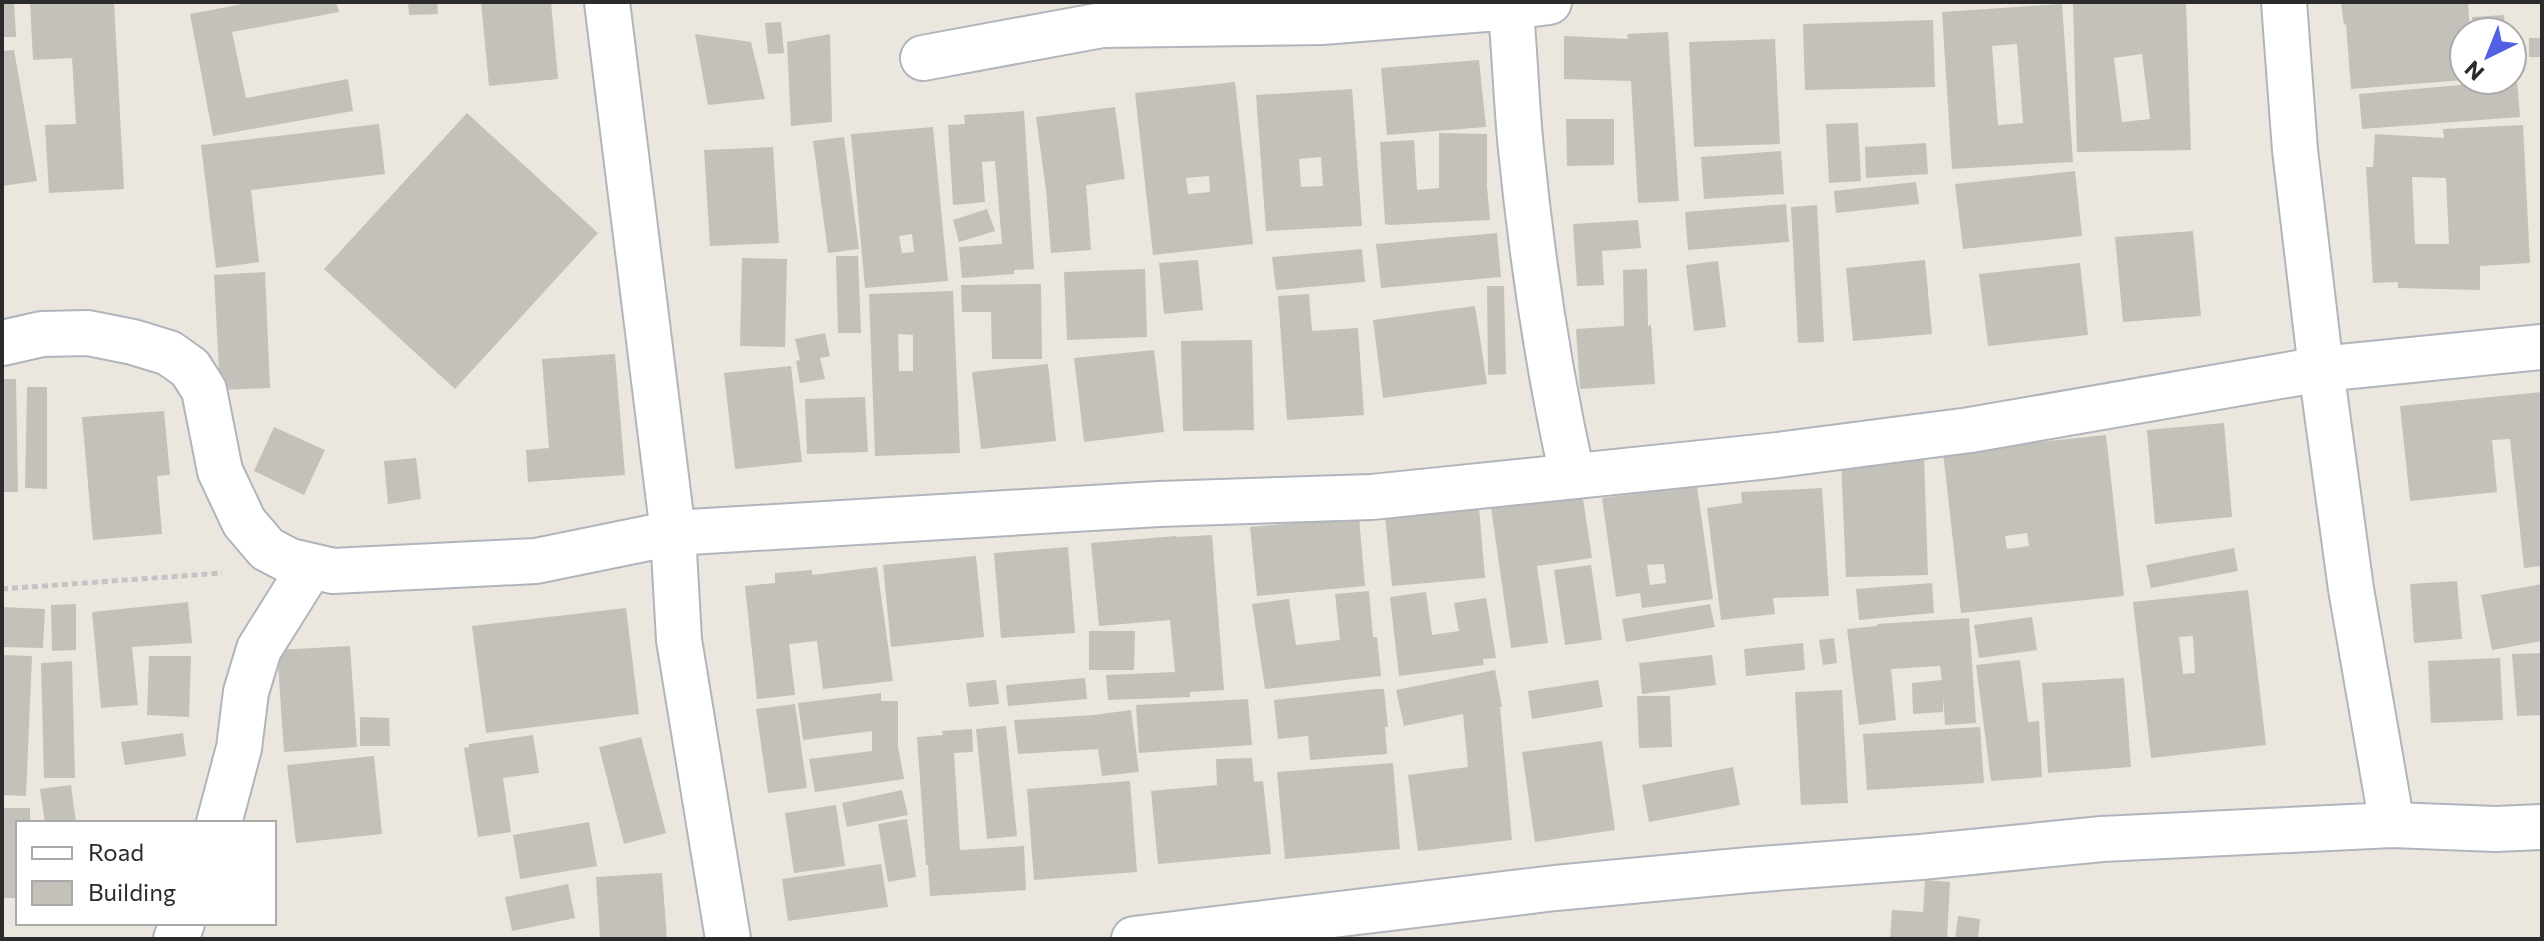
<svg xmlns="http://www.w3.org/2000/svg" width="2544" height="941" viewBox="0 0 2544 941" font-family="Commissioner,sans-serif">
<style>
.building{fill:#c4c1ba;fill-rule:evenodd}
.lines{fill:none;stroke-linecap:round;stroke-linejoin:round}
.minor-casing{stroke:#b2b4bd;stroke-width:48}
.path{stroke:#c4c4c4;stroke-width:5;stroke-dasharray:6 4;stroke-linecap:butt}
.minor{stroke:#fff;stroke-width:44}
</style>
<rect width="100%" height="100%" fill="#ebe7df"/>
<path class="building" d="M2,2H14L16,37H2Z
M30,2H114L124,189L49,193L45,125L76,124L72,58L33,60Z
M253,2H336L339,12L232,32L246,98L348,79L353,111L213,136L190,14Z
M408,2H437L438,14L409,15Z
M481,2H551L558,79L489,86Z
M2073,2H2186L2191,150L2077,152ZM2142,54L2150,119L2122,122L2114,58Z
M2341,2H2468L2470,32H2464V80L2351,89L2346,24L2344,25Z
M2062,4L2073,162L1952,169L1942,12ZM2017,44L2023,123L1998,125L1992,46Z
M2504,15L2505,32H2473L2472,17Z
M1933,20L1935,87L1805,90L1803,24Z
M781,22L784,53L768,54L765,23Z
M1668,32L1679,201L1638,203L1631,81L1564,79V36L1628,39L1627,34Z
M695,34L751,42L765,99L708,105Z
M830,34L832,122L791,126L787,42Z
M2529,38H2542V57H2529Z
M1775,39L1780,144L1694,147L1689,42Z
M14,50L37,181L2,186V51Z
M1479,60L1486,127L1387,135L1381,68Z
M2517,80L2520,117L2362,129L2359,94Z
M1235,82L1253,244L1153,255L1135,93ZM1209,176L1210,192L1188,194L1186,178Z
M1352,89L1362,226L1266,231L1256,95ZM1321,157L1323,186L1301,187L1299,159Z
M1115,107L1125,179L1086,185L1091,250L1051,253L1046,190L1036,117Z
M1024,111L1034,269L1014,270V274L962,278L959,247L1002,244L995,161L982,162L985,202L953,205L948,125L965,124L964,115Z
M467,113L598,233L455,389L324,269Z
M1566,119H1614V165L1567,166Z
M1858,123L1861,181L1829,183L1826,124Z
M379,124L385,174L251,190L259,262L216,268L201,145Z
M2523,125L2530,263L2480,266V290L2398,288V282L2373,283L2366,167H2373L2375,134L2444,138L2443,129ZM2412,177L2446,178L2449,244H2415Z
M933,127L948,281L865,288L851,134ZM912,234L914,252L902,253L899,236Z
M1439,133L1487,134V186L1490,220L1389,225L1385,224L1380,142L1414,140L1417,190L1439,188Z
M844,137L859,249L828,253L813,141Z
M1926,143L1928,174L1866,178L1865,147Z
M773,147L779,243L710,246L704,150Z
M1781,151L1784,194L1704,199L1701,157Z
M2075,171L2082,236L1963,249L1955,184Z
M1916,182L1919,204L1836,213L1834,191Z
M1786,204L1789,242L1688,250L1685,212Z
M1817,205L1824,342L1798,343L1791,207Z
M987,209L995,231L959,242L953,220Z
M1638,220L1641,248L1602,251L1604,285L1577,286L1573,224Z
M2193,231L2201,316L2123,322L2115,237Z
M1497,233L1501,277L1381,288L1376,244Z
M1362,249L1365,282L1276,290L1272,257Z
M836,256H858L861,333H838Z
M742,258L787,259L785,347L740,346Z
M1198,260L1203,310L1164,314L1159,263Z
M1925,260L1932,334L1853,341L1846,268Z
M1718,261L1726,327L1694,331L1686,265Z
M2080,263L2088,335L1988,346L1979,274Z
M1145,269L1147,337L1067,340L1064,272Z
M1647,269L1648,326L1651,325L1655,384L1580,389L1576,329L1624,326L1623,270Z
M265,272L270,388L220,390L214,275Z
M1041,284L1042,359H992L991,312H962L961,285Z
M1487,286H1504L1506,374L1488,375Z
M953,291L960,453L875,456L869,294ZM898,334L913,335V371H899Z
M1309,294L1312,331L1358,328L1364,415L1287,420L1278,296Z
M1475,306L1487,384L1383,398L1373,320Z
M825,333L830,356L820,358L825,379L800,383L796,361L800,360L795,339Z
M1252,340L1254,430L1183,431L1181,341Z
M1154,350L1164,432L1084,442L1074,358Z
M615,354L625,475L528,482L526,450L549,448L542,359Z
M1048,364L1056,441L981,449L972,372Z
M791,366L802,462L735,469L724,373Z
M2,379H16L18,492H2Z
M27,387H47V489L25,488Z
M2542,392V566L2524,568L2510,439L2492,440L2497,492L2410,501L2400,406Z
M865,397L868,452L807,454L805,399Z
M164,411L170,475L157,476L162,534L93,540L82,417Z
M2224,423L2232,517L2155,524L2147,430Z
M274,427L325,450L304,495L254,471Z
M2106,435L2124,596L1961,613L1943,452ZM2027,533L2029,546L2007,549L2005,536Z
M1924,457L1928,575L1846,577L1841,459Z
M416,458L421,499L388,504L384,461Z
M1581,486L1592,558L1537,566L1548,643L1511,648L1490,500Z
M1697,486L1713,599L1642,608L1640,593L1616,597L1602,498ZM1664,564L1666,583L1650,585L1647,565Z
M1822,488L1829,596L1773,598L1775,614L1721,620L1707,508L1742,503L1741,492Z
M1479,508L1485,578L1392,586L1385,516Z
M1359,517L1365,586L1257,596L1250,527Z
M1212,535L1224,690L1190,692V697L1108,700L1106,675L1175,672L1170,620L1099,626L1091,543L1176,536V537Z
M1068,547L1075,633L1001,638L994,553Z
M2234,548L2238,571L2151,588L2146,565Z
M976,556L984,637L891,647L883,565Z
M1591,565L1602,640L1565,645L1554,570Z
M877,567L893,681L823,689L817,641L789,644L795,695L757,699L745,586L775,583V573L812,570V575Z
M2457,581L2462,639L2414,643L2410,584Z
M1932,583L1934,613L1859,620L1856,589Z
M2542,584V641L2492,650L2481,595Z
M2248,590L2266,745L2151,758L2133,602ZM2193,636L2195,673L2183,674L2179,637Z
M1369,591L1373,637H1377L1381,676L1265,689L1252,604L1289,599L1296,645L1340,640L1335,594Z
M1426,592L1432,635L1459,631L1454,603L1486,598L1496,658L1483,659L1484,665L1399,676L1390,597Z
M188,602L192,643L132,647L138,705L101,708L92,612Z
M76,604V650L52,651L51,605Z
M1710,604L1715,627L1626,642L1622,619Z
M2,607L45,609L43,648L2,647Z
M626,608L639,714L486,733L472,626Z
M2032,617L2037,650L1979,658L1974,625Z
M1969,618L1976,723L1945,725L1943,697V712L1913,714L1912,683L1942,680L1940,666L1891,669L1896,720L1859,725L1847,629L1877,626V624Z
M1089,631H1135L1134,670H1089Z
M1834,638L1837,663L1823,665L1819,640Z
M1803,643L1805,670L1746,676L1744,649Z
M350,646L357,747L284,752L277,650Z
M2542,653V715L2517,716L2512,654Z
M2,655L32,656L26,796L2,795Z
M1712,655L1716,685L1642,694L1639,663Z
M149,656H191L189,717L147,715Z
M2500,658L2503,720L2431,723L2428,661Z
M2020,660L2028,722L2039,721L2042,777L1991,781L1976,665Z
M72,661L75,778H44L41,663Z
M1495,670L1502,707H1500L1512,840L1418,851L1408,775L1468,767L1463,714L1404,726L1396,690Z
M1085,678L1087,699L1008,706L1006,685Z
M2124,678L2131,767L2048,773L2042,683Z
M996,680L999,704L969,707L966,683Z
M1598,680L1603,707L1532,719L1528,691Z
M1375,689H1384L1388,727H1385L1387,754L1310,760L1308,736L1278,739L1274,700Z
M1842,690L1848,803L1801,805L1795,692Z
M881,693V701H898V747L904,779L815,792L809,759L872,751V731L803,740L798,703Z
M1637,696H1670L1672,747L1639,748Z
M1248,699L1252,745L1139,753L1136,705Z
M795,704L807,788L768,793L756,709Z
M1131,710L1139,772L1102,776L1098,749L1018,754L1014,720L1094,715Z
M360,717L389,718L390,746H360Z
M1006,726L1017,836L987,839L976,729Z
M1980,727L1984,783L1867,790L1863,734Z
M972,729L973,752L954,753L960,850L1024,846L1026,890L930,896L928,865H926L917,737L943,735L942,731Z
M183,733L186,756L125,765L121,742Z
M533,735L539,773L503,778L511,832L478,837L464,748L469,747V744Z
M641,737L666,833L624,844L599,747Z
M1602,741L1615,830L1535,842L1522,752Z
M374,756L382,834L296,843L287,765Z
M1252,758L1254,782L1263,781L1271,854L1158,864L1151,791L1217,785L1216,759Z
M1393,763L1400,849L1285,859L1277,772Z
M1733,767L1740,805L1649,822L1642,785Z
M1130,781L1137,872L1034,880L1027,789Z
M71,785L76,823H45L40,789Z
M902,790L908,815L847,827L842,803Z
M836,805L845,866L794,873L785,813Z
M2,808H30V823H18V898H2Z
M907,819L916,877L888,882L878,824Z
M589,822L597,866L520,879L513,835Z
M881,864L888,907L788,921L782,879Z
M662,873L667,939H600L596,877Z
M1925,880L1950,882L1947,939H1890L1892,910L1923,912Z
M568,884L575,918L512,931L505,897Z
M1958,916L1980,919L1978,939H1955Z"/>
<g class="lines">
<g class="minor-casing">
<path id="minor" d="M607,2L673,533L679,640L728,939
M1510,2C1515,51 1516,100 1521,149C1532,259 1548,367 1572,475
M2284,2L2295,150L2321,369L2351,589L2392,825
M923,58L1102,25L1322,22L1511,7L1549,2
M2,343L42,334L88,333L133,342L169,353L190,368L204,390L220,471L244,522L267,549L290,561L333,571L536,561L673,533L1159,504L1372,497L1778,455L1970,430L2321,369L2542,347
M219,823L239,748L246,692L259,649L311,566
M176,939L182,923
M1134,939L1555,888L1749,870L1921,857L2102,839L2392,825L2496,829L2542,827"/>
</g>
<path class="path" d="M2,589L222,573"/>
<use href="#minor" class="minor"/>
</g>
<rect width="2544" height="941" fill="none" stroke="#2b2b2b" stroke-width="8"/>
<rect x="16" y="821" width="260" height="104" fill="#ffffff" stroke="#aaaaaa" stroke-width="2"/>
<rect x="32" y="847" width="40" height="12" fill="#ffffff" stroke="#aaaaaa" stroke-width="2"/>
<text x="88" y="861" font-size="24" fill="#2b2b2b">Road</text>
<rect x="32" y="881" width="40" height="24" fill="#c4c1ba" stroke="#aaaaaa" stroke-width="2"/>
<text x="88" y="901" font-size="24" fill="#2b2b2b">Building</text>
<g transform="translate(2488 56) rotate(223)"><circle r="38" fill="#ffffff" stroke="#aaaaaa" stroke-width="2"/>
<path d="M0-6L14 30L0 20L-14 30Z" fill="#5260e5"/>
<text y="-12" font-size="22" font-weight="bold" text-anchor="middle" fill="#2b2b2b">N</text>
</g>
</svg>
